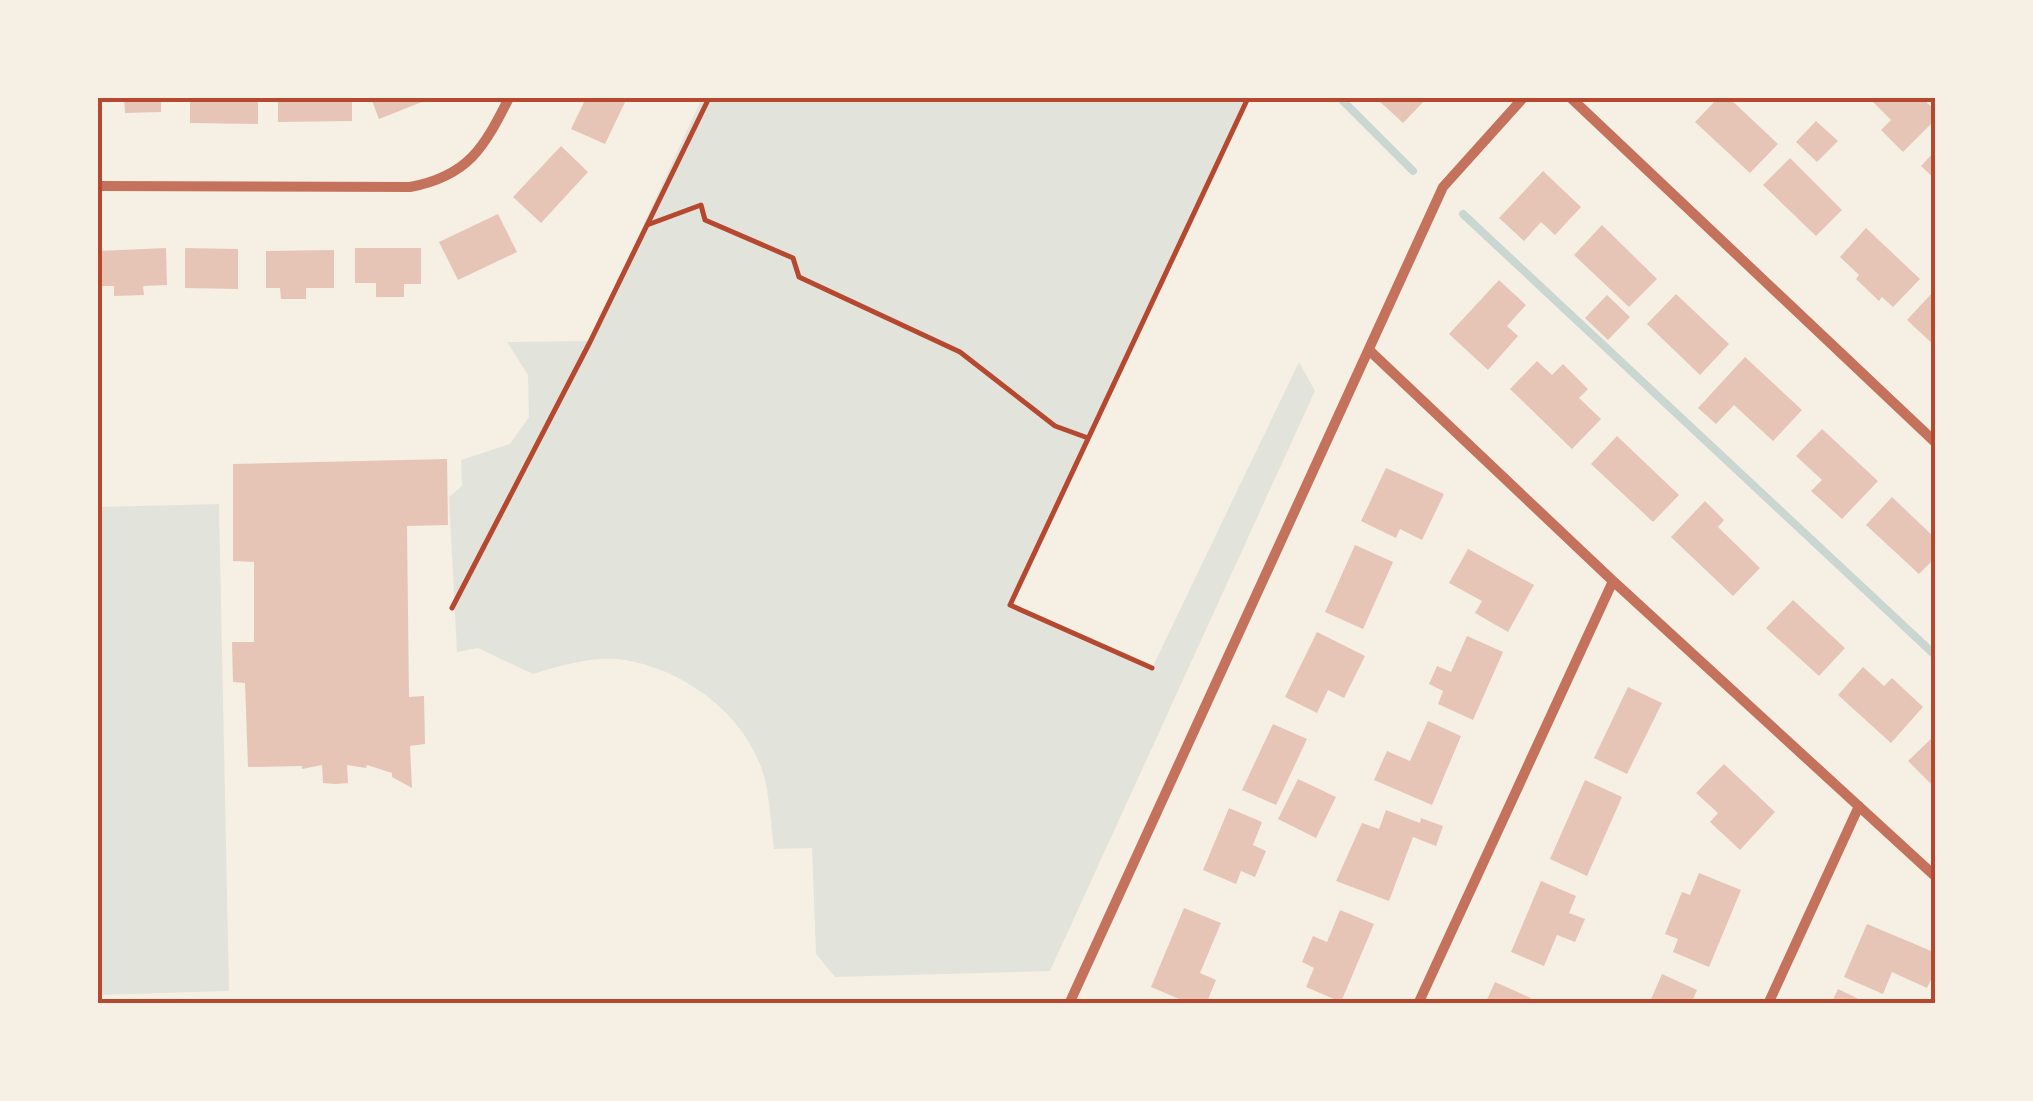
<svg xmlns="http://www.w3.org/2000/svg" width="2033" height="1101" viewBox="0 0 2033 1101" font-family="'Work Sans',sans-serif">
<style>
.green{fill:#e2e4dc}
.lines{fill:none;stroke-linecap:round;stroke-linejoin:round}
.stream{stroke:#c9d6d2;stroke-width:8}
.building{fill:#e6c5b7}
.path{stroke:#b5482f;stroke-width:5}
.minor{stroke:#c5725c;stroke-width:10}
.neatline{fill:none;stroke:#b5482f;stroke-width:4}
</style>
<rect width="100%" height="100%" fill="#f6efe4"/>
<path class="green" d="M702,98H1248L1011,605L1152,668L1299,362L1315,391L1050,971L835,977L816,954L812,848L774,849C771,826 770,802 765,780C749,715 681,666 617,659C590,657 558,666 533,674L478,648L457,652L449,497L462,486L461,460L510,444L529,417L528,375L507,342L590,341Z
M219,504L229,991L98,995V507Z"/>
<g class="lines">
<path class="stream" d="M1340,98L1413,171
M1463,214L1936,656"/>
</g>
<path class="building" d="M124,98H161V112L125,113Z
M190,98H258V124L190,123Z
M278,98H352V121L278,122Z
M371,98H432L379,119Z
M586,98H627L605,144L571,129Z
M1376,98H1427L1403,123Z
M1718,98H1729L1778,144L1750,173L1695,122Z
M1869,98H1922L1936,111V119L1903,152L1881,130L1891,120Z
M1816,121L1838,141L1817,162L1796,142Z
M561,146L588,172L541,223L513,197Z
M1936,150V180L1921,166Z
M1790,158L1842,210L1816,236L1763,185Z
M1543,171L1581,207L1555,235L1541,222L1524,241L1499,218Z
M498,214L517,252L458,280L439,242Z
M1602,225L1657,279L1629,307L1574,255Z
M1866,228L1920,279L1893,307L1882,297L1879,301L1856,279L1859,275L1840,257Z
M166,248L167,285L143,286L144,295L114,296V286H99L98,251Z
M185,248L238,249V289L185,288Z
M355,248H421V284H404V297H376V283H355Z
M334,250V288H306V299H281L280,288H266V251Z
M1499,280L1526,305L1507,326L1518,336L1488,370L1449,334Z
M1932,293L1936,296V347L1907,320Z
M1676,294L1729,344L1700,375L1647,324Z
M1607,295L1630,317L1608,340L1585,318Z
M1745,357L1802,410L1773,441L1734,405L1716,424L1698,408Z
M1537,361L1552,375L1563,364L1588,389L1579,398L1601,419L1572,449L1510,389Z
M1822,429L1878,481L1842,519L1811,491L1822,480L1796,456Z
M1617,436L1679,495L1653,522L1591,464Z
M447,459L448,525L407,526L409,697L424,696L425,744L410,746L412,788L392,777V773L367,765L366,768L347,765L348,783L336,784L323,783L322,765L302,769V766L248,767L245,683L233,682L232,642H254V562L233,561V464Z
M1386,468L1444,494L1422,540L1400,529L1396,538L1361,521Z
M1892,497L1936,539V557L1919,574L1866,525Z
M1705,501L1724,520L1718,527L1760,568L1733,596L1671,537Z
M1355,545L1393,562L1363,629L1325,612Z
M1468,549L1534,585L1508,632L1475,613L1482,601L1449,583Z
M1793,600L1845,648L1819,676L1766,628Z
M1317,632L1365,656L1344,698L1328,690L1317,713L1285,697Z
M1467,636L1503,652L1473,720L1438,704L1443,691L1429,684L1437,666L1451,672Z
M1863,667L1884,686L1892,678L1923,707L1891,743L1838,695Z
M1628,687L1662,703L1627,774L1594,758Z
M1428,721L1461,736L1432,805L1374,780L1387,751L1410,761Z
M1273,724L1307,739L1276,805L1242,790Z
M1936,734V789L1908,761Z
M1724,764L1775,812L1740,850L1710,822L1718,813L1696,793Z
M1298,779L1336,797L1316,838L1278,819Z
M1585,780L1622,797L1587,876L1550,859Z
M1229,808L1262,822L1253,845L1266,851L1255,877L1241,871L1236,884L1203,870Z
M1386,810L1420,823L1421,818L1443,826L1436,846L1413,837L1389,901L1336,881L1362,823L1379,829Z
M1699,873L1741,890L1709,967L1673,952L1678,939L1665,934L1682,892L1690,895Z
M1541,881L1576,896L1569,913L1585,919L1575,942L1557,935L1544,966L1511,952Z
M1184,908L1221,923L1200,973L1216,980L1206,1004H1191L1151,987Z
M1340,910L1374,924L1341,1002L1306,987L1314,968L1302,962L1313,936L1327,942Z
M1867,924L1936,953V969L1927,988L1892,972L1883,994L1844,977Z
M1662,974L1697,990L1691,1004H1649Z
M1495,982L1531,998L1528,1004H1485Z
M1838,989L1869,1004H1831Z"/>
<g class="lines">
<path class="path" d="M647,225L701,205L705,220L793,258L799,277L960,352L1055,426L1088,438
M452,608L590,342L709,98
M1152,668L1010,605L1248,98"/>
<path class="minor" d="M1571,98L1936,443
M98,186L410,187C469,176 484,147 509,98
M1370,351L1613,581L1936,877
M1069,1004L1443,187L1523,98
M1418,1004L1613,581
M1768,1004L1859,806"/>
</g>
<rect width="2033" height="1101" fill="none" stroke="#f6efe4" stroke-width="200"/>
<rect x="100" y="100" width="1833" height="901" class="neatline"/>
</svg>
